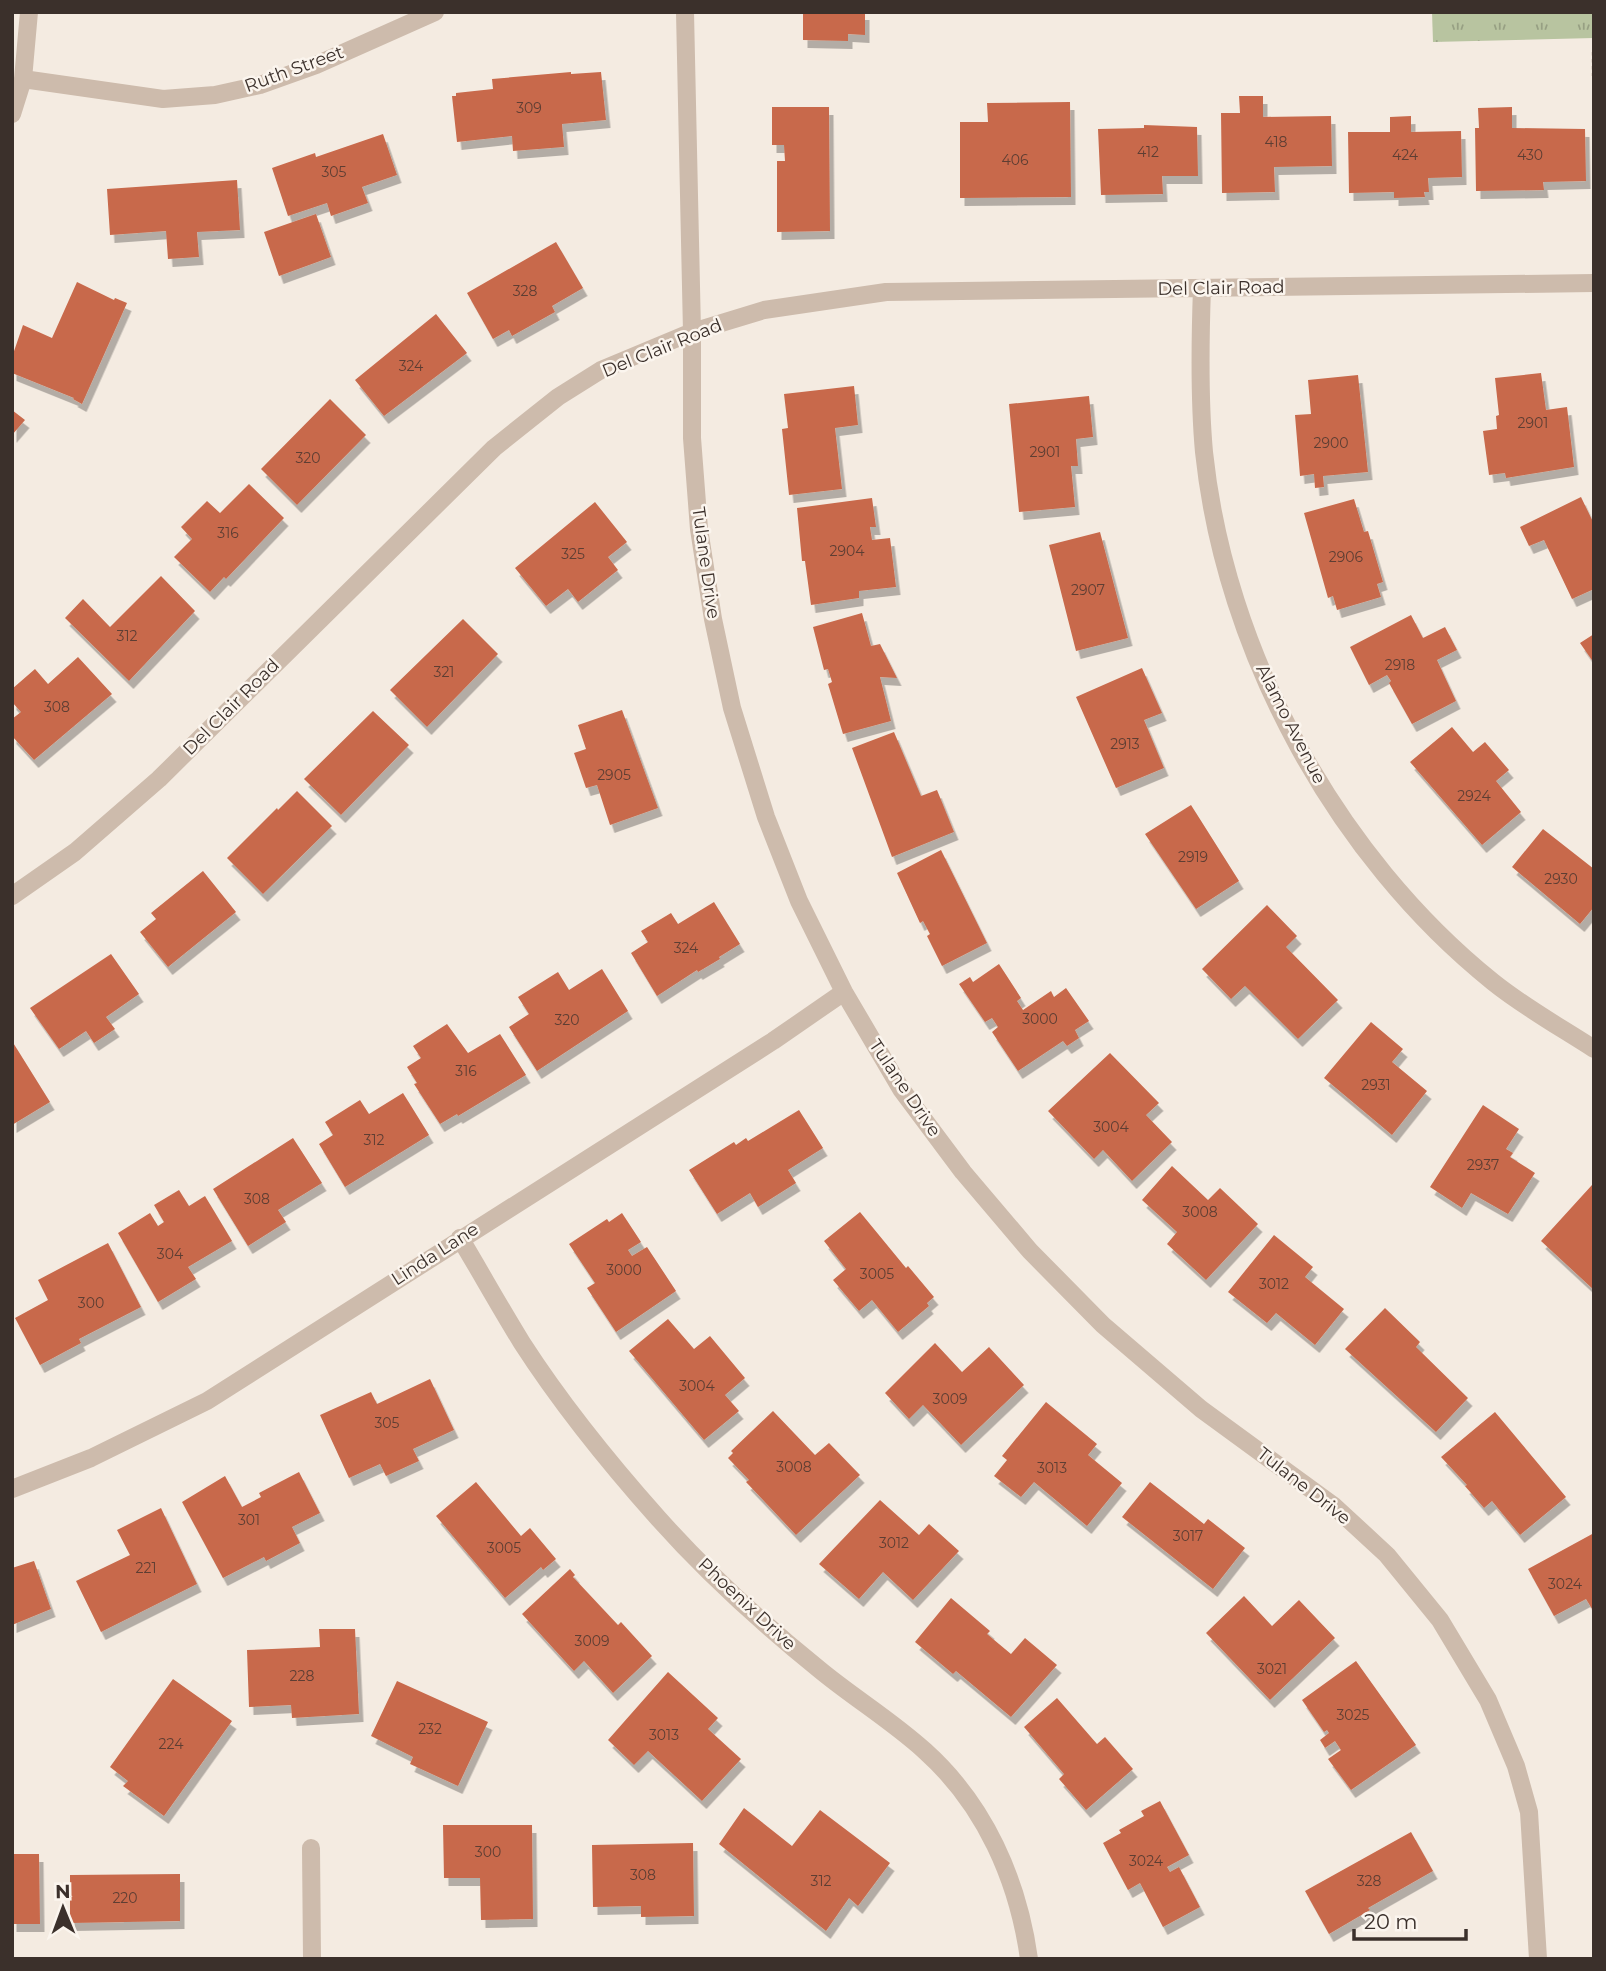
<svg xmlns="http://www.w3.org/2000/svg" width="1606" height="1971" viewBox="0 0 1606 1971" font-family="Montserrat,sans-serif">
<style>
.park{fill:url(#park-tufts)}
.building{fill:#c8694b;filter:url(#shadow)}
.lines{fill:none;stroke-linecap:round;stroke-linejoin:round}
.path{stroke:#b9a596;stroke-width:4.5;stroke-dasharray:3.5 3.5;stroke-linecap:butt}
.minor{stroke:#cdbbac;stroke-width:18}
.labels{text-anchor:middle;stroke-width:5;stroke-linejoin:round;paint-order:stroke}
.number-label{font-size:14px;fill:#5e3e33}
.street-label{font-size:18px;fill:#3b302b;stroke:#fbf5ee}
</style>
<defs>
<pattern id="park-tufts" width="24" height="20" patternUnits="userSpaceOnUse" patternTransform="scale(1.75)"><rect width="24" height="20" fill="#b8c4a0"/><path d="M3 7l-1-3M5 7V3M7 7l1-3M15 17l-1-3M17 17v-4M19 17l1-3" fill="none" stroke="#97a083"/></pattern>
<filter id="shadow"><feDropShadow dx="4.5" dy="8" stdDeviation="0" flood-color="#0004"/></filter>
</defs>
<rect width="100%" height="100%" fill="#f4ebe1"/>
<path class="park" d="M1432,12H1594V38L1433,42Z"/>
<path class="building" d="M803,12H865V35L848,34V41L803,40Z
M571,72V74L601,72L606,120L562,124L564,147L513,151L512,136L457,142L452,96H456V93L493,89L492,79Z
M1239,96H1263V117L1331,116L1332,166L1274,167L1275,192L1222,193L1221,113H1240Z
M1070,102L1071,197L960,198V122H988L987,103Z
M772,107H829L830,231L777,232V161H785L784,145H772Z
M1512,107V128L1585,129L1586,181L1543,182L1544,190L1476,191L1475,128H1479L1478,108Z
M1411,116V132L1461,131L1462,177L1428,178L1429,192H1424L1425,197L1394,198V192L1349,193L1348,132H1390V117Z
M1144,125L1197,127L1198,176H1162L1163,194L1101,195L1098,129L1144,128Z
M383,134L397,175L362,187L368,203L331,216L327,203L288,216L272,168L315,153L316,157Z
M237,180L240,230L197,232L199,257L168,259L166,231L110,235L107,189Z
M316,214L331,257L279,276L264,232Z
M556,242L583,288L552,306L555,312L512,336L509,330L493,339L467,293Z
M77,282L114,300L115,298L127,303L82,404L73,399L74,398L12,373V357L23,325L52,338Z
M436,314L467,353L384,416L355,380Z
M1541,373L1546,410L1567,407L1574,467L1506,478L1505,473L1489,475L1483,431L1497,429L1496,416L1499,415L1495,378Z
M1358,375L1368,472L1323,476L1324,487L1315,488L1314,474L1300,476L1295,415L1311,414L1308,380Z
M854,386L858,425L835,428L842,489L789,495L782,429L788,428L784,394Z
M1089,396L1093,437L1076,439L1078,466H1071L1075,507L1019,512L1009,404Z
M330,399L366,435L297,505L261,469Z
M12,410L25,420L12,435Z
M249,484L284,518L226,579L224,577L210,592L174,557L192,539L181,527L207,501L220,513Z
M1581,497L1594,524V589L1572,599L1544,540L1529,546L1520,527Z
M872,498L876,527H870L872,540L890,538L896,587L859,591V598L811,605L805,561H802L797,508Z
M1354,499L1364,532L1368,531L1383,582L1377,584L1381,597L1337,610L1333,596L1328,598L1304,513Z
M595,502L627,542L608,557L618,570L578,602L568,589L546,606L515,568Z
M1100,532L1128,638L1076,651L1049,545Z
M161,576L195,611L129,681L65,618L83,599L110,627Z
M862,613L871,646L880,644L897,678L880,677L891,721L843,734L828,684L832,682L828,669L824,670L813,627Z
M1411,615L1423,638L1445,627L1457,650L1437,660L1456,701L1412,724L1389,683L1391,681L1387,675L1369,685L1350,647Z
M463,619L498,654L427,727L390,690Z
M1594,634V663L1580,643Z
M78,657L112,694L34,760L12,736V719L21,712L12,702V689L35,669L48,684Z
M1142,668L1162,713L1144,720L1164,768L1116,788L1076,697Z
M622,710L658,808L610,825L597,785L586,788L574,753L586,749L578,725Z
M373,711L409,745L341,815L304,779Z
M1452,727L1473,752L1485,742L1509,770L1496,781L1521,812L1482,845L1410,762Z
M894,732L921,796L937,790L954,832L892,857L852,748Z
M297,791L332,826L263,894L227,858L277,808L278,810Z
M1191,805L1239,881L1196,909L1145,834Z
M1543,829L1594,869V907L1580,924L1512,867Z
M941,850L987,943L942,966L927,936L930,934L923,921L920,923L897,873Z
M203,871L236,912L168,967L140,932L156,919L151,913Z
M714,902L740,944L719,957L720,959L698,972L697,970L657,996L631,953L648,942L641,931L671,913L678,924Z
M1267,905L1297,936L1286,947L1338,1000L1298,1039L1245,986L1231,999L1202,969Z
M111,954L139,994L106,1017L115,1029L94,1043L86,1031L59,1049L30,1008Z
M999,964L1021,998L1017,1001L1023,1010L1051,991L1054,997L1066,988L1089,1021L1075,1030L1079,1038L1067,1046L1063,1041L1018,1071L992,1032L998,1027L992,1018L985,1022L959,984L970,977L973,982Z
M602,969L628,1011L537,1071L509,1027L529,1014L518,997L558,972L569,990Z
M1371,1022L1403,1049L1392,1062L1427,1091L1392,1135L1324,1078Z
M447,1024L468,1053L500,1034L526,1075L458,1116L457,1114L440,1124L414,1084L417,1083L407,1067L421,1058L413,1046Z
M12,1041L50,1102L12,1125Z
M1110,1053L1159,1103L1146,1115L1172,1142L1132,1181L1103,1150L1094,1159L1048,1111Z
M403,1093L429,1135L345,1187L319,1144L333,1135L325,1122L360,1100L369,1114Z
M1483,1105L1519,1129L1506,1149L1513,1153L1510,1157L1535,1173L1508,1214L1471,1193L1462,1208L1430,1187Z
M799,1110L823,1148L788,1170L796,1183L758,1207L750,1193L717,1214L689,1170L734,1142L736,1145L746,1138L748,1141Z
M293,1138L322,1183L278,1210L286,1222L248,1246L213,1189Z
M1172,1166L1208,1200L1220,1188L1258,1224L1206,1280L1167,1244L1177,1232L1142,1200Z
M1592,1185L1594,1186V1290L1541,1241Z
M179,1190L189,1206L205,1196L232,1241L188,1267L196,1279L158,1302L118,1233L150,1213L158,1226L164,1222L154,1205Z
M860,1212L906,1268L908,1266L934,1297L927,1303L929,1306L898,1332L872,1300L859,1311L833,1280L846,1269L824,1241Z
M622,1213L641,1242L628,1250L632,1256L647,1247L676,1291L616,1332L587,1288L595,1283L569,1244L607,1219L609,1222Z
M1274,1235L1313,1267L1305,1277L1344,1309L1315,1345L1276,1313L1267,1323L1228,1292Z
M108,1243L141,1307L79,1339L81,1343L40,1365L15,1318L48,1300L38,1280Z
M1385,1308L1420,1342L1416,1347L1468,1398L1436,1432L1345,1349Z
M668,1319L694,1349L710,1336L745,1378L725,1395L739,1411L704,1440L629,1351Z
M935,1343L962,1372L989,1347L1024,1385L961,1445L923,1405L909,1419L885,1393Z
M430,1379L454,1430L413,1449L419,1461L386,1476L380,1464L349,1478L320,1415L371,1392L377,1404Z
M1046,1402L1097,1444L1088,1455L1122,1483L1087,1526L1034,1482L1021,1497L994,1476L1007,1460L1002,1456Z
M773,1411L815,1455L829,1443L860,1475L796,1535L746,1482L749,1480L728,1458L733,1453L731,1451Z
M1495,1412L1566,1497L1520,1535L1492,1501L1484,1508L1465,1486L1467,1485L1441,1457Z
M299,1472L320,1513L292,1527L300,1543L266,1561L264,1557L223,1578L182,1502L225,1476L242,1507L261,1497L259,1493Z
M476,1482L521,1536L530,1528L556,1559L543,1570L541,1567L505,1598L436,1516Z
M1150,1482L1204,1524L1208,1519L1245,1548L1213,1589L1122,1517Z
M880,1500L919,1535L929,1524L959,1551L913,1600L883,1572L859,1599L819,1564Z
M161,1508L197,1584L101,1632L76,1581L130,1555L117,1530Z
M1594,1533V1612L1586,1599L1554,1616L1528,1569Z
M34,1561L51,1609L12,1625V1568Z
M570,1569L575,1575L573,1577L618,1625L621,1622L652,1656L613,1693L584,1661L574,1671L522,1614Z
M1244,1596L1272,1626L1299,1600L1335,1638L1270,1700L1206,1633Z
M951,1598L990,1631L987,1634L1011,1654L1025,1638L1057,1665L1011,1717L956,1671L953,1674L915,1642Z
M319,1629H355L359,1714L292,1718L291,1705L249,1707L247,1650L320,1647Z
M1356,1661L1416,1745L1351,1790L1328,1759L1341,1750L1335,1741L1325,1748L1320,1740L1329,1733L1327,1730L1324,1732L1302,1700Z
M668,1672L718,1718L708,1729L741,1759L702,1801L648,1751L634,1765L608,1740Z
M173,1679L232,1721L164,1816L123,1786L128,1781L110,1767Z
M397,1681L488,1722L458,1786L410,1764L413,1757L371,1736Z
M1057,1698L1097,1744L1105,1737L1133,1769L1086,1810L1059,1779L1064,1774L1024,1727Z
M1160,1801L1189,1855L1167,1867L1170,1872L1179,1867L1200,1907L1163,1927L1140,1883L1128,1890L1103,1843L1121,1833L1119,1830L1144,1816L1141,1811Z
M744,1808L792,1846L820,1810L890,1863L858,1906L849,1898L826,1931L719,1844Z
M443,1825H532L533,1919L481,1920L480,1878H444Z
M1411,1832L1433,1871L1368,1908L1370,1910L1329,1934L1305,1891Z
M693,1843L694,1916L641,1917V1906L593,1907L592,1845Z
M12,1854H39L40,1924H12Z
M180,1874V1921L70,1923V1875Z"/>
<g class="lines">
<path class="path" d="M1594,52V76"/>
<path class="minor" d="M685,12L692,332V438L699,529L713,619L732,708L766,817L799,901L844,992L901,1089L963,1172L1030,1251L1103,1325L1201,1409L1334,1506L1387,1555L1440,1620L1488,1700L1516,1766L1529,1812L1538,1959
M23,79L163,99L215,95L260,85L316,65L435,12
M12,114L23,79L29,12
M1202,288C1200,343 1199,397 1204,452C1225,652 1336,856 1493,982C1524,1007 1560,1027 1594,1049
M12,896L75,852L159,779L494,448L558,397L601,370L692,332L764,310L886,292L1594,283
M460,1238C481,1273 501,1309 522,1343C562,1405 609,1463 658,1518C707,1573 763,1624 820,1670C854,1698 892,1721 925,1751C985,1805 1018,1880 1029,1959
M12,1489L91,1458L207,1401L773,1041L844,992
M311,1848L312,1959"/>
</g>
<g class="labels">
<g class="number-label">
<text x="529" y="113">309</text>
<text x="1276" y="147">418</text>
<text x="1148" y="157">412</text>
<text x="1405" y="160">424</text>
<text x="1530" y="160">430</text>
<text x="1015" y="165">406</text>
<text x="334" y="177">305</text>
<text x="525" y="296">328</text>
<text x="411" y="371">324</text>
<text x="1533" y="428">2901</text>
<text x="1331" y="448">2900</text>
<text x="1045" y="457">2901</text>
<text x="308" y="463">320</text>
<text x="228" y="538">316</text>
<text x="847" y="556">2904</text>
<text x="573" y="559">325</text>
<text x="1346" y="562">2906</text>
<text x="1088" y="595">2907</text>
<text x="127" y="641">312</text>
<text x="1400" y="670">2918</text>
<text x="444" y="677">321</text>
<text x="57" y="712">308</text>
<text x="1125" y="749">2913</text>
<text x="614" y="780">2905</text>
<text x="1474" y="801">2924</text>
<text x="1193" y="862">2919</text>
<text x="1561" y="884">2930</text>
<text x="686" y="953">324</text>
<text x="1040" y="1024">3000</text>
<text x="567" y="1025">320</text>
<text x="466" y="1076">316</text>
<text x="1376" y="1090">2931</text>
<text x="1111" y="1132">3004</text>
<text x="374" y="1145">312</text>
<text x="1483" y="1170">2937</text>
<text x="257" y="1204">308</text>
<text x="1200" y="1217">3008</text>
<text x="170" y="1259">304</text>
<text x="624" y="1275">3000</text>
<text x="877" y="1279">3005</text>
<text x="1274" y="1289">3012</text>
<text x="91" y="1308">300</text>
<text x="697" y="1391">3004</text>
<text x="950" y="1404">3009</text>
<text x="387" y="1428">305</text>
<text x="794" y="1472">3008</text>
<text x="1052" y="1473">3013</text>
<text x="249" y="1525">301</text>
<text x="1188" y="1541">3017</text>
<text x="894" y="1548">3012</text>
<text x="504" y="1553">3005</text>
<text x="146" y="1573">221</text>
<text x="1565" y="1589">3024</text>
<text x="592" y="1646">3009</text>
<text x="1272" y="1674">3021</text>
<text x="302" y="1681">228</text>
<text x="1353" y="1720">3025</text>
<text x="430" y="1734">232</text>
<text x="664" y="1740">3013</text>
<text x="171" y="1749">224</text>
<text x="488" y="1857">300</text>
<text x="1146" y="1866">3024</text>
<text x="643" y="1880">308</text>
<text x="821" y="1886">312</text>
<text x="1369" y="1886">328</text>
<text x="125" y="1903">220</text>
</g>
<g class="street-label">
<text transform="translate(294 69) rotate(-20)" y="6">Ruth Street</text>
<text transform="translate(1221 288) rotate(-1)" y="6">Del Clair Road</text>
<text transform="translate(662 348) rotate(-22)" y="6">Del Clair Road</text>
<text transform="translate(706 563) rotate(82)" y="6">Tulane Drive</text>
<text transform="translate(231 707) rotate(-45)" y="6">Del Clair Road</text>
<text transform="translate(1291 724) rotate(63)" y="6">Alamo Avenue</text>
<text transform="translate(905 1088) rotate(56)" y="6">Tulane Drive</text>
<text transform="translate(435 1254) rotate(-33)" y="6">Linda Lane</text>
<text transform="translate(1304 1486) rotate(38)" y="6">Tulane Drive</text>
<text transform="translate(747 1604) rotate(43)" y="6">Phoenix Drive</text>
</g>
</g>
<rect width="1606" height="1971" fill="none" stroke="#3b302b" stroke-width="28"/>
<g transform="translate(63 1908) rotate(359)" stroke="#fbf5ee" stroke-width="5" paint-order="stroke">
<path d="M0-5L12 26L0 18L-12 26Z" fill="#3b302b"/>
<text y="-10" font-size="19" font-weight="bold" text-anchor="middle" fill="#3b302b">N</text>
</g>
<path d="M1354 1929v10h112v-10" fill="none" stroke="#3b302b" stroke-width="3.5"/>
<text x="1364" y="1929" font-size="21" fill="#3b302b" stroke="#fbf5ee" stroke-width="5" paint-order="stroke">20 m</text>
</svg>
